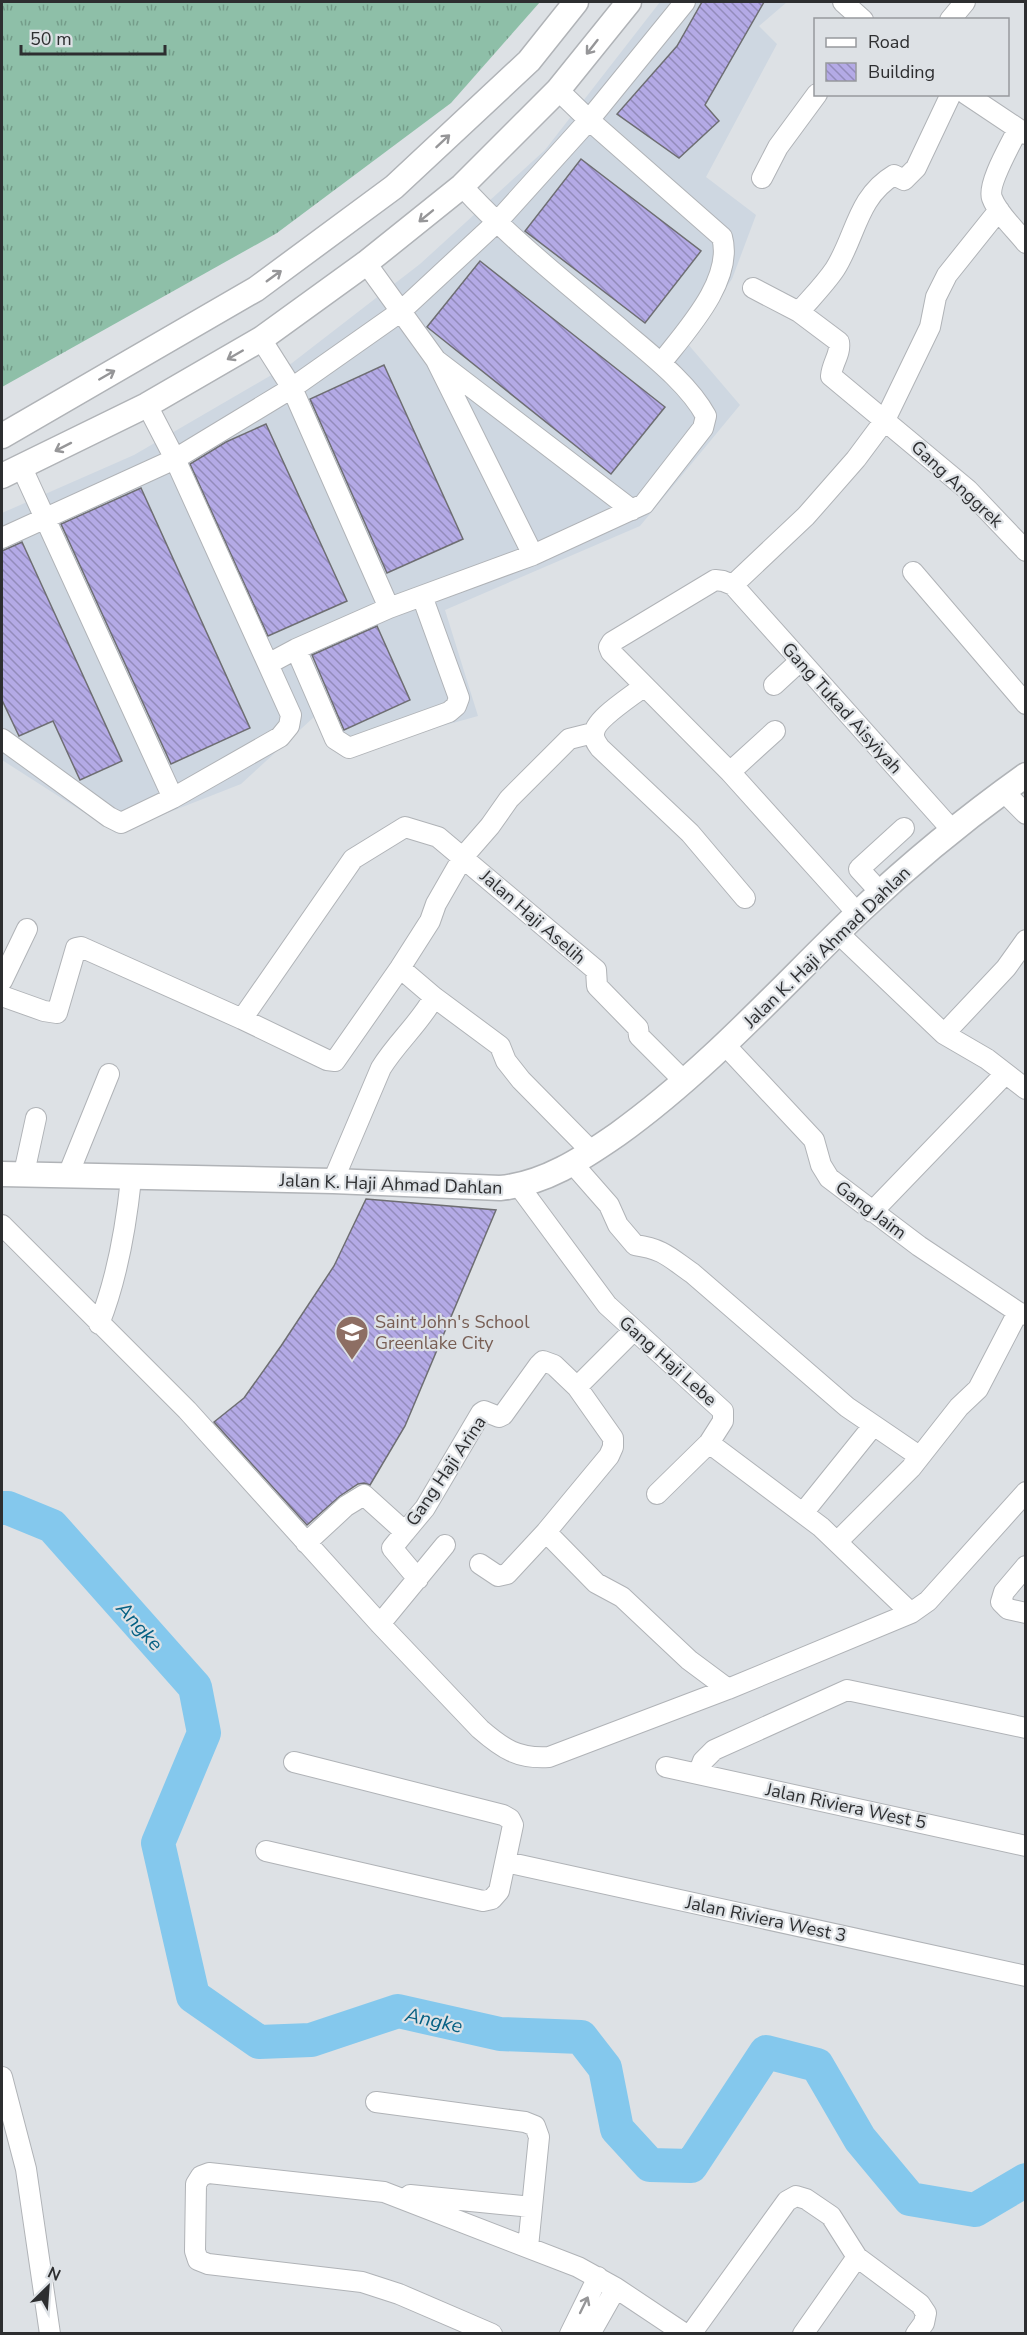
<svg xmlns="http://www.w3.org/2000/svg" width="1027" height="2335" viewBox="0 0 1027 2335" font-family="'Nunito Sans',sans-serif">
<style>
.built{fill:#ced7e1}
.grass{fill:url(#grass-tufts)}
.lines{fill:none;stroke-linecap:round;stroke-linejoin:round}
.river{stroke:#84c8ed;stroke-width:34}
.building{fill:url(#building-back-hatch);stroke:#6e6e72;stroke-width:1.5}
.minor-casing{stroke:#b0b3b7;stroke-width:22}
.major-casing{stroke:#b0b3b7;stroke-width:27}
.minor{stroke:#fff;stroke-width:20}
.major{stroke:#fff;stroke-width:24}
.oneway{stroke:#969698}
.labels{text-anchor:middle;stroke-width:4.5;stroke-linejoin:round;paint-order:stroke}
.street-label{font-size:18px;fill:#2d2e30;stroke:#dde1e5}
.education-label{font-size:18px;fill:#785e54;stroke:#dde1e5;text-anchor:start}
.water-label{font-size:20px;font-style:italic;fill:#056083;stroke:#dde1e5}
</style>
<defs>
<pattern id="grass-tufts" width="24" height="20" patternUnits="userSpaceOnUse" patternTransform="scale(1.5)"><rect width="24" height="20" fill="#8ebfa8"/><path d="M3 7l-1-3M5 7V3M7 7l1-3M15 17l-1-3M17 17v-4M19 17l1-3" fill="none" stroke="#749c89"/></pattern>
<pattern id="building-back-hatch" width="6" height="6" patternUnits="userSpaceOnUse" patternTransform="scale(1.5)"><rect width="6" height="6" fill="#b4aae6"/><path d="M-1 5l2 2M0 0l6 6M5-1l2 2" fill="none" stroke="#938bbb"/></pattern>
</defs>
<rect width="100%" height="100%" fill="#dde1e5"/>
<path class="built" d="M660,2H787L759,26L777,44L706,177L756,215L732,279L687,343L740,405L640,526L445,610L478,716L345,753L314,717L241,784L116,833L2,760V513L134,455L292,363L420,264L545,150Z"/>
<path class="grass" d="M2,2H540L451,103L277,233L2,387Z"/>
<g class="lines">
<path class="river" d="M2,1508H8L52,1526L195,1687L204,1733L158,1843L193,1996L259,2042L311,2040L398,2011L500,2034L581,2037L605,2068L617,2129L650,2165L691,2166L766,2052L817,2065L860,2139L910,2199L975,2210L1026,2180"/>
</g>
<path class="building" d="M702,2H764L705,105L719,121L679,158L617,114L677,46Z
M581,159L701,251L645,323L525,231Z
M480,261L665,407L611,474L427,327Z
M384,365L463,539L387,573L310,399Z
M266,424L347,601L268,636L190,464L226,442Z
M141,488L250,728L171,764L61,524Z
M22,542L122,761L80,780L53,721L19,736L2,700V551Z
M377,626L410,700L344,730L312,655Z
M366,1199L496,1210L405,1426L370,1485L364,1483L358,1484L340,1496L307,1525L214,1422L244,1398L281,1346L334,1266Z"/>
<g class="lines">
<g class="minor-casing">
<path id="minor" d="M843,2L863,20
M950,20L965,2
M558,90L589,120L722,237C734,280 686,331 661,363
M966,94L1026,134
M1018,129C1011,144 987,184 992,198C998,214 1015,229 1026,243
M762,178L778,147L817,94
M366,263L436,360
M753,288L799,312L839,342C841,354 832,363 831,376L968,490L1026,551
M799,312C811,298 825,284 835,269C856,236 857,197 894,175L904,180L916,168L951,94
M261,339L292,388L389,608
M22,468L173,798
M2,538L175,459L292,388L400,312L497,222L589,120L685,2
M533,555L436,360L632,510
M913,572L1026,704
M733,585L806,516L856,459L885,420L930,327L936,297L947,275L999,210
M296,649L335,739L349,748L449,712L456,706L459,698L422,596
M268,664L296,649L389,608L533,555L644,504L703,428L706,416C689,384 650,354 623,331C568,284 510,239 462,186
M774,685L800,661
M643,687C631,697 593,720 594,735C594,740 597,744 600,748L690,833L745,898
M2,739L109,817L121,823L173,798L280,737L289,726L291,715L175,459L147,405
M730,772L775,731
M1003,791L1026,814
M881,893L859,869L904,828
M858,914L730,772L611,652L609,647L612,642L715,580L723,581L733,585L952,830
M838,933L944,1034L987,1059L1026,1089
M400,968L434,997L500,1046L506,1061L521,1080L592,1152
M2,981L27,929
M2,996L44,1011L57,1013L76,948L81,947L242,1019L327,1060L335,1061L400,968L430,921L436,904L463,857L490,826L509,799L569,739L593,733
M242,1019L353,859L405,827L438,837L596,970L597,986L638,1028L639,1036L685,1082
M944,1034L1006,968L1026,940
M726,1046L814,1140L821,1165L829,1178L919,1246L1018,1312L1026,1315
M573,1164L609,1205L618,1225L635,1245C663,1249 669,1257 692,1273L847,1407L919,1456
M24,1173L36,1118
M68,1175L109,1074
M333,1181L381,1068C397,1042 420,1023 434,997
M519,1186L607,1305L723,1411V1421L709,1443L821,1527L911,1613
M872,1212L1005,1074
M2,1225L187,1410L380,1624L480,1729C503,1749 518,1759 549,1757L728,1689L911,1613L928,1601L1026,1492
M99,1324C117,1279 126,1227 131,1179
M657,1494L709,1443
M803,1513L873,1426
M405,1532L392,1548L418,1579
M546,1532L596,1583L622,1597L689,1660L728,1689
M837,1542L911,1468L959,1407L978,1389L1018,1312
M306,1543L346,1506L364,1495L405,1532L425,1508L481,1413L484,1411L499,1417L503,1415L539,1365L543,1361L554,1365L577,1387
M480,1564L498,1576L507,1574L546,1532L609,1456L613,1447V1438L577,1387L634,1330
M1026,1566L1004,1592L1001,1602L1008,1609L1026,1613
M380,1624L445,1545
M666,1767L1026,1846
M698,1774L703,1761L714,1750L847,1690L1026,1728
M266,1851L483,1901L492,1899L499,1891L513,1825L510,1819L503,1815L294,1762
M506,1862L1026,1976
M2,2077L26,2169L50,2334
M376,2102L525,2122L535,2126L539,2137L528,2247
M410,2195L532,2207
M492,2334L399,2294L362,2282L208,2264L198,2260L195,2251L196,2184L201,2176L209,2173L384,2192L578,2267L616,2288L685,2334
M570,2334L598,2277
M590,2334L616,2288
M691,2334L787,2201L796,2196L806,2199L831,2216L857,2257L920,2304L926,2313L924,2323L916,2334
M803,2334L857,2257"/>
</g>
<g class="major-casing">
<path id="major" d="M2,436L256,289L394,187L529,61L576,2
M2,476L147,405L261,339L366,263L462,186L558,90L629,2
M2,1174L333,1181L500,1188C544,1184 582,1159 618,1134C707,1070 779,989 858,913C911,863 967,817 1026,775"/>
</g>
<use href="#minor" class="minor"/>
<use href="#major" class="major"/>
</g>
<defs><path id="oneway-shaft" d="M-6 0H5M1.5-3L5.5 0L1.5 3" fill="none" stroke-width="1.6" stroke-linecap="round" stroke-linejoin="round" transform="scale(1.5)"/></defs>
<g class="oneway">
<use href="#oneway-shaft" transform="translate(592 47) rotate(128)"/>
<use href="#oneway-shaft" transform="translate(443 141) rotate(-43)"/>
<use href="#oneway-shaft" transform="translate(426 216) rotate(141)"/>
<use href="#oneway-shaft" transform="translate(274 276) rotate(-36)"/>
<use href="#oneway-shaft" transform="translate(235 355) rotate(150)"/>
<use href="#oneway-shaft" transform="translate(107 375) rotate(-30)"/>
<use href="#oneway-shaft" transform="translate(63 447) rotate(153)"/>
<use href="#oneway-shaft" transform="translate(584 2305) rotate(-64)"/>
</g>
<defs>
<g id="school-pin" transform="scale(1.725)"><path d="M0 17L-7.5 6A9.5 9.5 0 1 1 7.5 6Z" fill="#8d6e63" stroke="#dde1e5"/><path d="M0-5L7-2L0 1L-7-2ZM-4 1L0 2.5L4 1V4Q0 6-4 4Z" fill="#fff"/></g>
</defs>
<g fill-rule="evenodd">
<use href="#school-pin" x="352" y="1332"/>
</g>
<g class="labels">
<g class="street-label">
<text transform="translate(957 484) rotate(43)" y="6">Gang Anggrek</text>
<text transform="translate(842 708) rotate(48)" y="6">Gang Tukad Aisyiyah</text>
<text transform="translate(533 917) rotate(41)" y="6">Jalan Haji Aselih</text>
<text transform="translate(827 947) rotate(-44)" y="6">Jalan K. Haji Ahmad Dahlan</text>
<text transform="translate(391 1184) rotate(2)" y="6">Jalan K. Haji Ahmad Dahlan</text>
<text transform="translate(871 1210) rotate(37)" y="6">Gang Jaim</text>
<text transform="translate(668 1361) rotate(42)" y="6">Gang Haji Lebe</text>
<text transform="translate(446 1471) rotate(-56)" y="6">Gang Haji Arina</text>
<text transform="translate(846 1806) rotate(12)" y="6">Jalan Riviera West 5</text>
<text transform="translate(766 1919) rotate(12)" y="6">Jalan Riviera West 3</text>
</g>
<g class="education-label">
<text x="375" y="1328">Saint John's School<tspan x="375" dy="21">Greenlake City</tspan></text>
</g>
<g class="water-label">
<text transform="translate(140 1626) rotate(48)" y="7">Angke</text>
<text transform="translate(434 2020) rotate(12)" y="7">Angke</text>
</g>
</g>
<rect width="1027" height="2335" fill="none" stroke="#2d2e30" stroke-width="6"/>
<rect x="814" y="18" width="195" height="78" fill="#dde1e5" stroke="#97999d" stroke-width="1.5"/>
<rect x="826" y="38" width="30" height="9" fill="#ffffff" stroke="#97999d" stroke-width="1.5"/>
<text x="868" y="48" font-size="18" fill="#2d2e30">Road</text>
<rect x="826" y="63" width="30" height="18" fill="url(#building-back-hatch)" stroke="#97999d" stroke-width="1.5"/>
<text x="868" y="78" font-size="18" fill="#2d2e30">Building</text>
<g transform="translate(48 2287) rotate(25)" stroke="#dde1e5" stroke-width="4.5" paint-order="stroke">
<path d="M0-4.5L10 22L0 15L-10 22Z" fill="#2d2e30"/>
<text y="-9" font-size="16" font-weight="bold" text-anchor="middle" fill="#2d2e30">N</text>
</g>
<path d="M21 45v9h144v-9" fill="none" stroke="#2d2e30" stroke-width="3"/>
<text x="30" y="45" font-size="18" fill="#2d2e30" stroke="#dde1e5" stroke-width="4.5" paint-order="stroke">50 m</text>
</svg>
